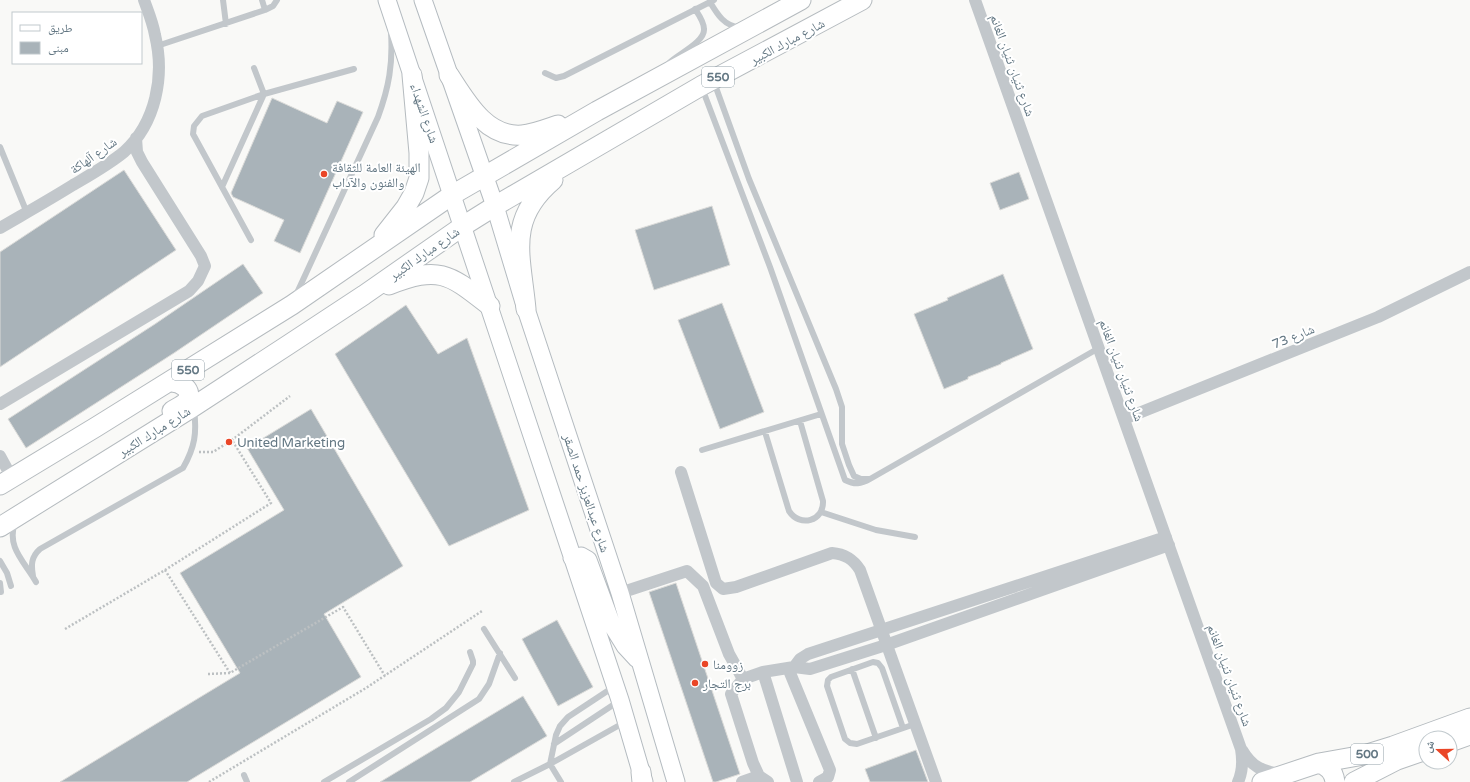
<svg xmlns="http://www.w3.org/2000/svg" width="1470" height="782" viewBox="0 0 1470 782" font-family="'Varela Round','Noto Naskh Arabic',sans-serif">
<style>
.building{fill:#a9b3b9;stroke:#dbdbd9}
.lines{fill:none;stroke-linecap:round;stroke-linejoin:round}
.secondary-casing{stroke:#b4bbc0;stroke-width:19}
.primary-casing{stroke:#b5bbbf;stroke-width:21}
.path{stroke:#bcc0c2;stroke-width:2.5;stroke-dasharray:2 2;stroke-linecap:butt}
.service{stroke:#c2c7cb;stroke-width:6}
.minor{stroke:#c2c7cb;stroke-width:12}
.secondary{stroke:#fff;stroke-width:17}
.primary{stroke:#fff;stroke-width:19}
.poi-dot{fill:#ea4627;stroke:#fff;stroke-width:1.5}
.labels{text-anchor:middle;stroke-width:4;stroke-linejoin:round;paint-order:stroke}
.shield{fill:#fff;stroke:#92a0a8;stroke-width:1}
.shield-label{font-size:12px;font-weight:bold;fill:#637783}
.street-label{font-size:13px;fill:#637783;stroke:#fff}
.poi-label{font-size:13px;fill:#637783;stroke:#fff;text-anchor:start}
</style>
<rect width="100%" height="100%" fill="#f9f9f7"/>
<path class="building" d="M272,98L327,123L337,101L363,112L300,253L274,241L284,220L233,197L231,193Z
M124,170L176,250L0,367V252Z
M1019,172L1029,199L1000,210L990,183Z
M712,206L730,265L654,290L635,230Z
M243,264L263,293L174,353L26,448L8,419L155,324Z
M1003,274L1033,349L1001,363V364L968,377V379L944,389L914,314L948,300L947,298Z
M722,303L764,412L720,429L678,320Z
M406,305L438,354L467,338L529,510L449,546L335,354Z
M311,409L403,566L324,614L361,677L187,782H60L240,673L180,573L284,510L247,448Z
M676,583L740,774L716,782H713L649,592Z
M557,620L593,687L558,706L522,639Z
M523,696L547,736L470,782H380Z
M916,750L928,782H870L865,769Z"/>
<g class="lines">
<g class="secondary-casing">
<path id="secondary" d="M387,0L620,700L644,782
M423,0L495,206L526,309L620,593L676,782
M572,558L581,556L588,560L612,625L625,646L637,659"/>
</g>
<g class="primary-casing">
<path id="primary" d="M449,75C466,101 486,138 522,135C534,134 546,129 558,125
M384,235L406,207L414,193L419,178V153L412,75
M389,285C440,265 449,274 490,306
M526,309C521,255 506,220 553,180
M169,382C180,381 195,390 186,402C182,406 176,408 172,411
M0,485L96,427L292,305L452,195L597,111L801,0
M0,527L193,407L288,345L364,295L463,226L495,206L701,86L862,0
M1450,742L1470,735
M1319,763C1328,766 1334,772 1335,782
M641,772L642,782
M1262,782L1319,763L1364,755L1393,746L1470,718
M1354,782L1397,760L1426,750"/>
</g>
<path class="path" d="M199,452H213L232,440L290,396
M165,570L230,673
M65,629L165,570L271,503L232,440
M208,674L230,673L343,607L385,676
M209,782L366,688L482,611"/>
<path class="service" d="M223,0L226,24
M262,0L265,10
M710,2C717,14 725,27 740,27
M157,46L265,10L273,6L277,0
M669,63C678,54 705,42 704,29C704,22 699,15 695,9
M545,73L556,78L564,76L714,0
M714,82L749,179L836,389L842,407V444L849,465L854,476L861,479H869
M702,88L770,267L845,480C855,485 861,484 870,479L1099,348
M0,147L27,213
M222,187L264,94L254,68
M251,240L193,134L194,126L202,116L264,94L354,69
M296,295L378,117C389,87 393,64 391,32
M765,432L789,511C800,528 824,521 823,501L800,421
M702,450L821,414
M821,512L876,530L915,537
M15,523C6,547 25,562 36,582
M0,561L7,573L11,586
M33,576C31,565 31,557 40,549L183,468C195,447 197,433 194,409
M0,583L1,592
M484,629L515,678
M852,669L876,738
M903,728L882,668L878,663L873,662L831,677L828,680L827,686L845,739L850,743L857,744L915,724
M554,744L619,701
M244,775L247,782
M324,782L431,719L446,708L459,692L473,664V661L470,652
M349,782L479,699L489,684L500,653
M514,782L550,764L625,722
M561,782L550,764L556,735L560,726L568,717L615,686"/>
<path class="minor" d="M975,0L1241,749C1243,761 1243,771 1238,782
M0,228C24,214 49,200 73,185C90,175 108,165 124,152C156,123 165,76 155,35C153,23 148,11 144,0
M0,404L189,291L198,281L205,266L201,256L142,162L137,152L136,138
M1124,419L1378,317L1470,272
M0,456L12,478
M681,472L716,583L723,589L736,587L832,553C845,554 853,559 860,570L936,782
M1166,537L808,654L800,659L794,667L810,669L886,645L1169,545
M620,593L687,571L703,586L729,654L743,679
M788,668L830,770L828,777L819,782
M763,672L797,782
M1242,750C1252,767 1262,771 1280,774
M742,782L759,776
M768,782L759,776L753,763L731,694L743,679L763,672L794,667"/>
<use href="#secondary" class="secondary"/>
<use href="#primary" class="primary"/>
</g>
<g class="poi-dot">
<circle cx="324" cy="174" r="4"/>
<circle cx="229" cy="442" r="4"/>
<circle cx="705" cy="664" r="4"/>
<circle cx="695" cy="683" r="4"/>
</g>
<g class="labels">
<g class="shield">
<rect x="702" y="67" width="32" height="20" rx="3"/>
<rect x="172" y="360" width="32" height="20" rx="3"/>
<rect x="1351" y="744" width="32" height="20" rx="3"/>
</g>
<g class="shield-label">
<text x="718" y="81">550</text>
<text x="188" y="374">550</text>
<text x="1367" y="758">500</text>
</g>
<g class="street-label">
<text transform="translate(787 41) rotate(-28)" y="5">شارع مبارك الكبير</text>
<text transform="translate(1013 65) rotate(70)" y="5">شارع ثنيان ثنيان الغانم</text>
<text transform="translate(425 113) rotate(71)" y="5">شارع الشهداء</text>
<text transform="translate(93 155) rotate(-35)" y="5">شارع آلهاكة</text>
<text transform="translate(424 253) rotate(-35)" y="5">شارع مبارك الكبير</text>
<text transform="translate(1293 336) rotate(-22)" y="5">شارع 73</text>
<text transform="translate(1122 370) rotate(70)" y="5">شارع ثنيان ثنيان الغانم</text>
<text transform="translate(154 431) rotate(-32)" y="5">شارع مبارك الكبير</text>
<text transform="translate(587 493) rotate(72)" y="5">شارع عبدالعزيز حمد الصقر</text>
<text transform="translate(1230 675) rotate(70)" y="5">شارع ثنيان ثنيان الغانم</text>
</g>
<g class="poi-label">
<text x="332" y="172">الهيئة العامة للثقافة<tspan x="332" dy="15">والفنون والآداب</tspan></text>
<text x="237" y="447">United Marketing</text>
<text x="713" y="669">زوومنا</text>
<text x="703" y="688">برج التجار</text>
</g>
</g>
<rect x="12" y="12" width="130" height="52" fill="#ffffff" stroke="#c1c9cd"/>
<rect x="20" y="25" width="20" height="6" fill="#ffffff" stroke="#c1c9cd"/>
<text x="48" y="32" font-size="12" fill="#637783">طريق</text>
<rect x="20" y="42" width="20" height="12" fill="#a9b3b9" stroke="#c1c9cd"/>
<text x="48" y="52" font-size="12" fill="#637783">مبنى</text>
<g transform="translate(1438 750) rotate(291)"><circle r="19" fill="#ffffff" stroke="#c1c9cd"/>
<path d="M0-3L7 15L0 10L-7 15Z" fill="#ea4627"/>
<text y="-6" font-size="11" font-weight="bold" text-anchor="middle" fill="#637783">ش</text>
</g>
</svg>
